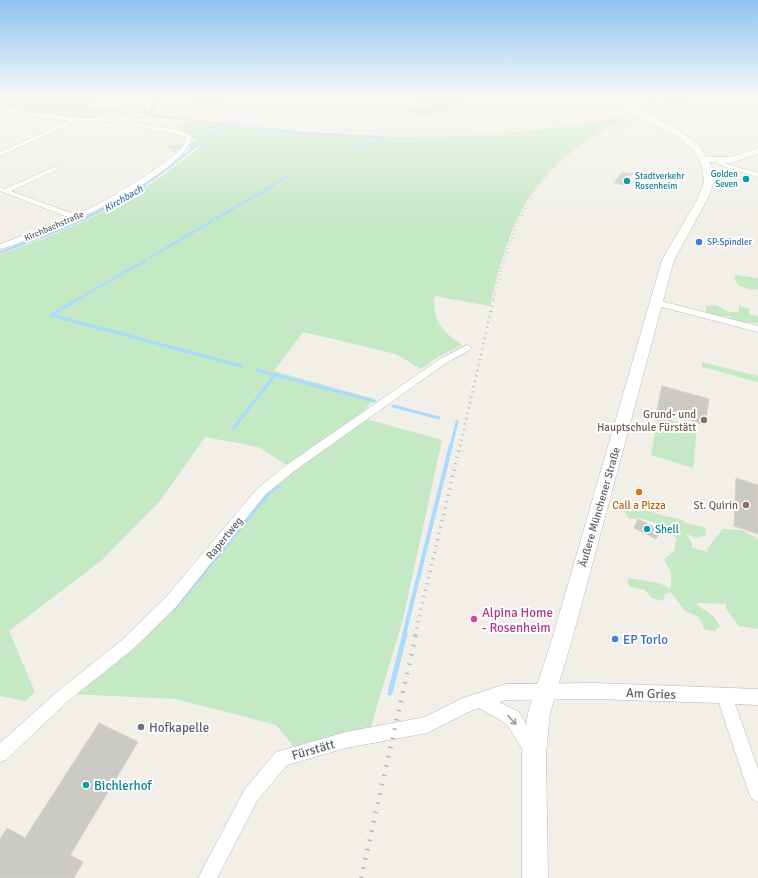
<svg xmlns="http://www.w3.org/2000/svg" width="758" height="878" viewBox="0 0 758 878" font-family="Signika,sans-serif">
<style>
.green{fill:#c5e8c5}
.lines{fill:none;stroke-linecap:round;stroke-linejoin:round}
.stream-far4{stroke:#aadaff;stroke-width:2}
.stream-far3{stroke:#aadaff;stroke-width:2.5}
.stream-far2{stroke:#aadaff;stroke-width:3}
.stream-far1{stroke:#aadaff;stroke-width:4}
.stream{stroke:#aadaff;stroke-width:5}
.building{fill:#cccac5;stroke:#d6d1c6}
.street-tunnel{stroke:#ccccc8;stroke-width:6;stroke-dasharray:6 3;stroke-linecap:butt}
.street-casing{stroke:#b5b8bc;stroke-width:1}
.secondary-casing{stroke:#b6babf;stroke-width:1}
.street{fill:#fff;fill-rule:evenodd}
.secondary{fill:#fff;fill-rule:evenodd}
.rail-far4{stroke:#b6b7b8;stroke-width:1.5;stroke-dasharray:0.5 2.5;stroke-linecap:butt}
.rail-far3{stroke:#b6b7b8;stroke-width:2;stroke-dasharray:0.5 3.5;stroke-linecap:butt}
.rail-far2{stroke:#b6b7b8;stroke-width:2.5;stroke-dasharray:1 4.5;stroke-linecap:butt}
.rail-far1{stroke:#b6b7b8;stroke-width:3.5;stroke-dasharray:1 5.5;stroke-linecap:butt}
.rail{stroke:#b6b7b8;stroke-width:4.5;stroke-dasharray:1.5 8;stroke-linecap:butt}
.secondary-bridge-casing{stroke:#b6babf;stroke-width:9;stroke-linecap:butt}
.secondary-bridge{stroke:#fff;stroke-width:8}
.oneway{stroke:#979a9d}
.culture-dot{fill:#0f9aa8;stroke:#fff;stroke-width:1.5}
.shop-dot{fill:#3f7fe0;stroke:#fff;stroke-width:1.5}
.education-dot{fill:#8d6e63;stroke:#fff;stroke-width:1.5}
.food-dot{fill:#e8710a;stroke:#fff;stroke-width:1.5}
.hotel-dot{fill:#d1479c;stroke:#fff;stroke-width:1.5}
.worship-dot{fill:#6b7280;stroke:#fff;stroke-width:1.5}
.labels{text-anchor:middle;stroke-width:4;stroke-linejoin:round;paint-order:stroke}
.far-culture-label{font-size:9px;fill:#0d838f;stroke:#fff;text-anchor:end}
.far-street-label{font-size:9px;fill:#5f6368;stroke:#fff}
.far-shop-label{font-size:9px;fill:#366cbe;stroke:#fff;text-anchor:start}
.far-water-label{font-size:10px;font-style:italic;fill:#4174aa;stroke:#fff}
.education-label{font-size:11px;fill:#785e54;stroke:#fff;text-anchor:end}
.food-label{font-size:11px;fill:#c56008;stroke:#fff}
.street-label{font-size:11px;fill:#5f6368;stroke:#fff}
.culture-label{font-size:11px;fill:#0d838f;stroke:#fff;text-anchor:start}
.near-hotel-label{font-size:13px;fill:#b23c85;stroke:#fff;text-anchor:start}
.near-shop-label{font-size:13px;fill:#366cbe;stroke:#fff;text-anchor:start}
.near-street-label{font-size:13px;fill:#5f6368;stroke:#fff}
.near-worship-label{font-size:13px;fill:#5b616d;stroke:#fff;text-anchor:start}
.near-culture-label{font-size:13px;fill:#0d838f;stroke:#fff;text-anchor:start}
</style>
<rect width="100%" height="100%" fill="#f1efe8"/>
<path class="green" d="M0,97H1L110,110L94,119L0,108Z
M619,117L623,119C607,128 590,137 576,148C520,189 505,242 490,306L435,296C431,320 443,332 462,345L438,357L421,369L396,354L303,332L274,371L374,399L359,417L442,440L403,619L370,730L295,748L276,725L176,699L70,694L129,647L288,466L258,447L205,437L160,501L102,560L9,631L35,692L25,701L0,696V254C53,237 105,214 152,183C169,172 186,158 203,145C193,146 195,150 184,146L175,152H169L173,150L172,149L166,148L169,145L189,144L195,141L194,138L181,135L183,129H178L177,126C194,119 213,122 231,124L232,125L230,126C359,141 491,143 619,117Z
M736,275L758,278V289L750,290L738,285L734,278Z
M716,305L729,312H739V306L750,309L749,314L758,316V323L736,322L729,316H717L706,312V306Z
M702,362L758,376V382L702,367Z
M658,416L697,428L693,468L651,455Z
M632,505L667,517L677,518L689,524L705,527L706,535L697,538L686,534L692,543V548L709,552L707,549L723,529L742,530L758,539V629L739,626L726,609V604L697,603V605L713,616L720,626L715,631L704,629L699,617L685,611L671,592L665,594L663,601L652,598L645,590L630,587L627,582L629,578L659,583L671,589V572L664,560L674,551L676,539L666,526L639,518L629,519L622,508Z"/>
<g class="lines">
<path class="stream-far4" d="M7,97L125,112
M149,115L304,133L385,137
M377,141L384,138
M356,149L374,142
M143,186C156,177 169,168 181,158C199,143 211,132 234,125
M272,186L287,177"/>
<path class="stream-far3" d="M217,218L274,185
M0,252C51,235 100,214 145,185
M151,257L212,221
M78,299L146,260"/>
<path class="stream-far2" d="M80,298L51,315L241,366
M257,370L374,401
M393,406L439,418
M233,429L275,375
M451,446L457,422"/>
<path class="stream-far1" d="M173,610L267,495L277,486
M404,635L451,445"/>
<path class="stream" d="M390,693L405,634"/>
</g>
<path class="building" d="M443,97H449L464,103L425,116H419L403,109Z
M622,172L632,174L624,185L614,183Z
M662,386L709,399L705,425L657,410Z
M736,478L758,485V534L734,526Z
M638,519L660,530L656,539L634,528Z
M99,723L138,742L70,855L83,862L74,878H0V839L7,828L25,838Z"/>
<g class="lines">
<path class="street-tunnel" d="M142,114L157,106"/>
<g class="street-casing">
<path id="street" d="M170,97H177L159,107L154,106Z
M185,97H221L219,99Z
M0,107C48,115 94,125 142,112L144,113V115L131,119C149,131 175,124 192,136C185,177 39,239 0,249V244L70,218L0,191V187L5,189L54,167H58V169L11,191L76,215L104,201L144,177L178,152L183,146L186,137C166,130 143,132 126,120L108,122L77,121L0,156V152L69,121L0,111Z
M715,159H719L729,165L758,173V177L725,167L715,161Z
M657,300L758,326V332L654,305L653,303L654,301Z
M467,345L472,348L470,350L446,363L293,472L265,495L176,607L132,650L68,701L6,760L0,762V743L58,691L122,640L166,597L257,489L285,466L440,359Z
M595,683L758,689V705L735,704L758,769V802L752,799L749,793L719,703L595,699L506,700L499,702L519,712L540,749L538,755L532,757L526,755L507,724L479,708L466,713L427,733L346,748L287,765L257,801L217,878H198L245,789L276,752L346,732L425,717L463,698L506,684Z"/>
</g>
<g class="secondary-casing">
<path id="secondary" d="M647,116C657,114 692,138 699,146C702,149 704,153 706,157H731L758,148V154L731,163L709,162L712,166L714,182L708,198L674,260L573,636L550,713L546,753L548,878H522V753L528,713L553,636L662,260L698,198L704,182L702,166L693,149L673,134L647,120Z"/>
</g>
<use href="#street" class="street"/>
<use href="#secondary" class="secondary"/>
<path class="rail-far4" d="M31,97L258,124L334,130L411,133L487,132L562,124L636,110
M629,109L660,101
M587,153L635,120
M539,186C573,138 633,116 686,97"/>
<path class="rail-far3" d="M494,299C504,257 514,221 540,185"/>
<path class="rail-far2" d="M460,446L494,298"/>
<path class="rail-far1" d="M415,635L460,445"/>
<path class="rail" d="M361,878L416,634"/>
<g class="secondary-bridge-casing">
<path id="secondary-bridge" d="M619,100L628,107L650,118"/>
</g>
<use href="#secondary-bridge" class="secondary-bridge"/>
</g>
<defs><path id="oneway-shaft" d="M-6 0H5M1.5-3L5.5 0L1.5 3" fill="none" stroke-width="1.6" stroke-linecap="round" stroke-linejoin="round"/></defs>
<use class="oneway" href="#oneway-shaft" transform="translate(512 720) rotate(46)"/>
<linearGradient id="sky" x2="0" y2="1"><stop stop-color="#8fc3f1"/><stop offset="0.44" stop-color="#f9f8f5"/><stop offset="1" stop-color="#f9f8f5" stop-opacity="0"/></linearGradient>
<rect width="758" height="220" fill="url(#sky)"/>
<g class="culture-dot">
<circle cx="746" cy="179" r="4"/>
<circle cx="627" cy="181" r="4"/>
<circle cx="647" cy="529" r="4"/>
<circle cx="86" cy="785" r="4"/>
</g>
<g class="shop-dot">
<circle cx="699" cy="242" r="4"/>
<circle cx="615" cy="639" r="4"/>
</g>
<g class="education-dot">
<circle cx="704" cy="420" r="4"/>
<circle cx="746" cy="505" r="4"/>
</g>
<circle class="food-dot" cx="639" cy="492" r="4"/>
<circle class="hotel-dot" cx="474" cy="619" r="4"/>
<circle class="worship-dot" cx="141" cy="727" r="4"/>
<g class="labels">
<g class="far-culture-label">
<text x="738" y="177">Golden<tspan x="738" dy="10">Seven</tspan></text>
<text x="635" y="179" text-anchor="start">Stadtverkehr<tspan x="635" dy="10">Rosenheim</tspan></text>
</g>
<g class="far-street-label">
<text transform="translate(54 226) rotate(-23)" y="3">Kirchbachstraße</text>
</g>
<g class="far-shop-label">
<text x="707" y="245">SP:Spindler</text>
</g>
<g class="far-water-label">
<text transform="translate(123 198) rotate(-30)" y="4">Kirchbach</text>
</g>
<g class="education-label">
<text x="696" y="418">Grund- und<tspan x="696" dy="13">Hauptschule Fürstätt</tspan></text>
<text x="738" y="509">St. Quirin</text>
</g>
<g class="food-label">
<text x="639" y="509">Call a Pizza</text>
</g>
<g class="street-label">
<text transform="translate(599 507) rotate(-74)" y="4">Äußere Münchener Straße</text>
<text transform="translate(224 538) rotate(-51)" y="4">Rapertweg</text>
</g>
<g class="culture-label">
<text x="655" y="533">Shell</text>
</g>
<g class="near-hotel-label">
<text x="482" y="617">Alpina Home<tspan x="482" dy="15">- Rosenheim</tspan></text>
</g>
<g class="near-shop-label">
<text x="623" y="644">EP Torlo</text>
</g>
<g class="near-street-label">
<text transform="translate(651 693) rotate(2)" y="5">Am Gries</text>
<text transform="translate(313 749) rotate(-16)" y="5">Fürstätt</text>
</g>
<g class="near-worship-label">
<text x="149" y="732">Hofkapelle</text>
</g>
<g class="near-culture-label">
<text x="94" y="790">Bichlerhof</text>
</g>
</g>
</svg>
